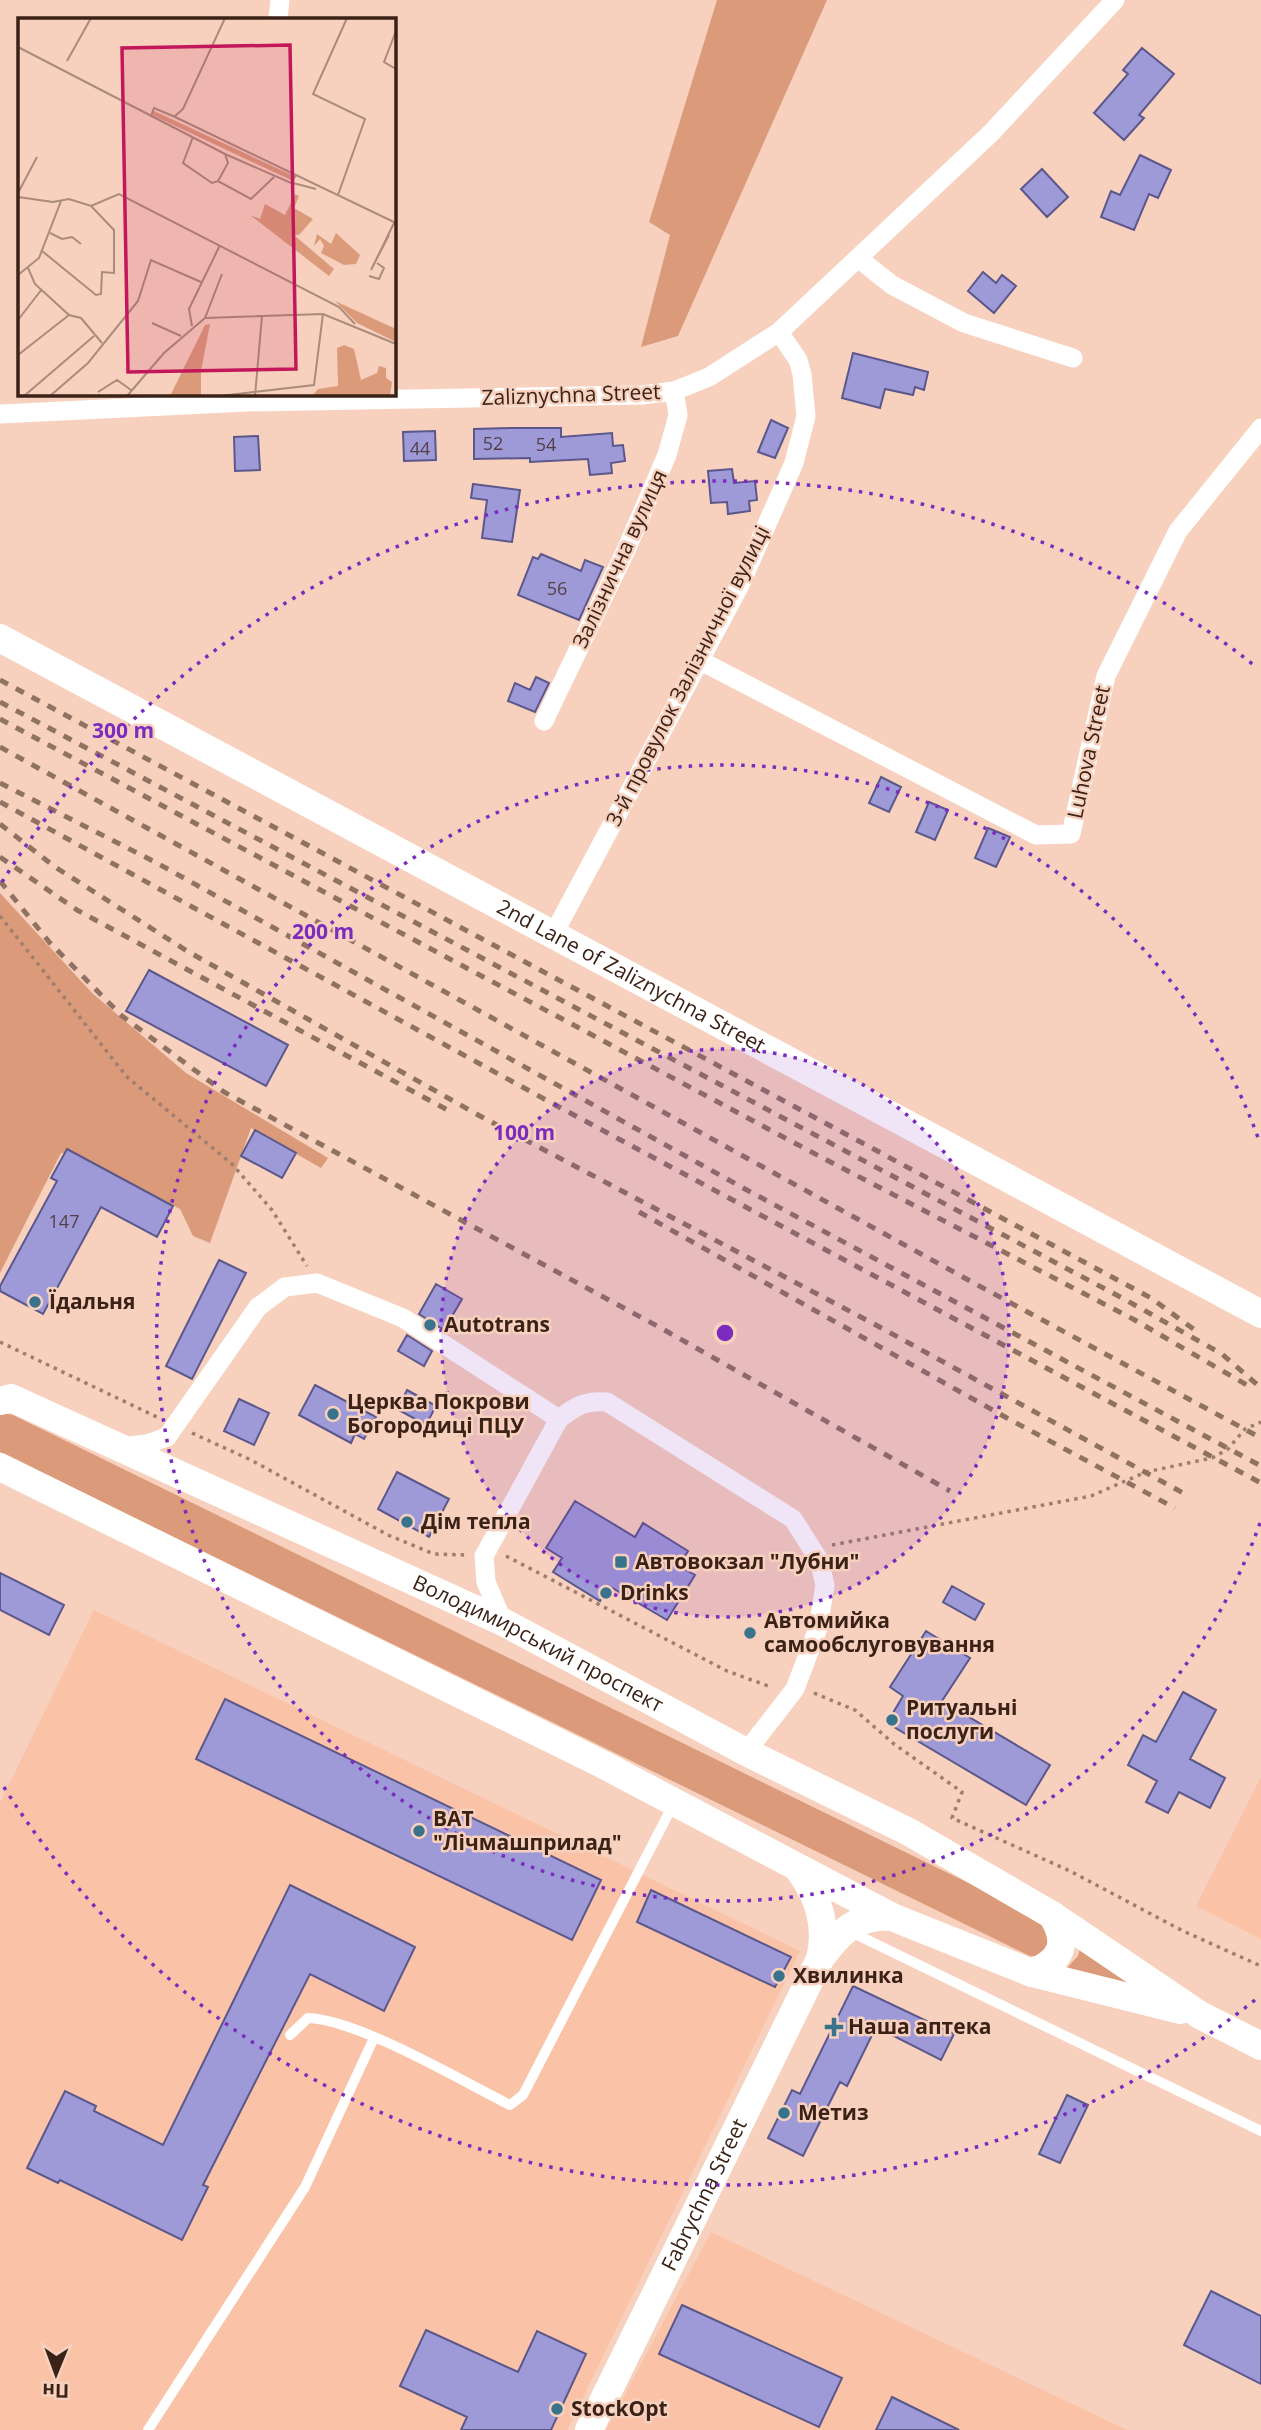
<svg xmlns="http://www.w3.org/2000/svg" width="1261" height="2430" viewBox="0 0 1261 2430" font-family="'Open Sans',sans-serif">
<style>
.built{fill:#fac2a7}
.green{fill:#db9b7b}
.building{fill:#9e9ad8;stroke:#5c578b;stroke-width:2}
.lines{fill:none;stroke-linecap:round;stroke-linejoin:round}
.path{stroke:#9e7e6f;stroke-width:3.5;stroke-dasharray:3.5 5;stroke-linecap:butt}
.lane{stroke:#fff;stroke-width:10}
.street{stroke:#fff;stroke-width:19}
.secondary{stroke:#fff;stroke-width:28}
.rail{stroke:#907263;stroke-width:5;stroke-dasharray:9 9;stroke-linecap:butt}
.ring{fill:none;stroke:#7b2cbf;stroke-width:3.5;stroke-dasharray:3.5 7}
.poi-dot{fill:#38738b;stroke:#f7d1be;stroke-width:2.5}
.labels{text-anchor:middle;stroke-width:5;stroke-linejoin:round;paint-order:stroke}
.number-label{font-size:18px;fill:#534047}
.street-label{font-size:21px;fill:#3a2217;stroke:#f7d1be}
.poi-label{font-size:21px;font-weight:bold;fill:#3a2217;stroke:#f7d1be;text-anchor:start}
.inset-road{fill:none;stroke:#ab8b7b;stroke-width:2}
.view{fill:#c2185b;fill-opacity:0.15;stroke:#c2185b;stroke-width:3.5}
.inset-edge{fill:none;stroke:#3a2217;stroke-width:3.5}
.centre{fill:#7b2cbf;stroke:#f7d1be;stroke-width:3.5}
.ring-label{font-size:21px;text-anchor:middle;font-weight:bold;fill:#7b2cbf;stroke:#f7d1be;stroke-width:5;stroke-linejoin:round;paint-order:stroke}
</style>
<rect width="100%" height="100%" fill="#f7d1be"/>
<path class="built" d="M94,1610L800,1951L567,2430H0V1803Z
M1261,1777V1939L1196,1906Z
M711,2232L1127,2430H606Z"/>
<path class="green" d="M717,0H827L678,336L641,347L670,235L649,222Z
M0,893L92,993L186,1073L328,1158L321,1168L251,1128L210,1243L193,1236L180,1209L73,1154L61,1153L0,1273Z
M0,1413L13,1415L1050,1923L1055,1938L1038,1956H1030L0,1452Z
M1082,1941L1144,1989L1065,1970L1078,1956Z"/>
<path class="building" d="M1142,48L1174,74L1139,115L1144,118L1124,140L1094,113L1128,74L1123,70Z
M1140,155L1171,170L1158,198L1149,194L1134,230L1101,217L1111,191L1120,195Z
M1042,169L1068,197L1047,217L1021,189Z
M983,272L996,283L1002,275L1016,286L994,313L968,291Z
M853,353L928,372L924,390L915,387L913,395L885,389L880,408L842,398Z
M771,420L788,428L775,458L758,452Z
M512,428H561V437L612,433L613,446L623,445L625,461L611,463L612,473L590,475L588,459L530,462V458L474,459V429Z
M435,431L436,460L404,461L403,432Z
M258,436L260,470L235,471L234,437Z
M732,469L734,483L755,481L757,500L749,501L750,511L728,514L727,502L711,503L708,471Z
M473,484L520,490L512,542L482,538L487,500L471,498Z
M541,554L581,571L585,560L603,567L579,620L518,595L533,557L538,559Z
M536,677L549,683L535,712L508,701L515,683L530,690Z
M881,777L901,787L889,812L869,803Z
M929,802L948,810L935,840L916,832Z
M988,828L1010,837L996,867L975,858Z
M149,970L288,1045L266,1086L126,1011Z
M255,1130L296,1153L282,1178L241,1156Z
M67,1149L173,1206L157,1237L101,1207L43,1314L0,1291V1286L57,1181L51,1178Z
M219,1260L246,1273L192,1379L166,1366Z
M436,1284L462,1299L444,1330L419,1314Z
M407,1335L432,1351L424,1366L398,1351Z
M315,1385L376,1417L364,1439L355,1434L351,1443L299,1415Z
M407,1390L436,1406L426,1425L397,1409Z
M239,1399L269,1413L254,1445L224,1431Z
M397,1472L449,1499L429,1537L378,1509Z
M575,1501L635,1537L643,1523L688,1551L679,1566L695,1575L667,1620L609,1586L600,1601L553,1572L562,1558L546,1548Z
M0,1573L64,1605L49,1635L0,1610Z
M952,1586L984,1604L975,1620L943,1602Z
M926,1631L970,1658L942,1701L1050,1765L1026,1805L887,1723L903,1696L890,1687Z
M1183,1692L1216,1710L1190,1759L1225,1778L1210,1808L1179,1792L1168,1813L1146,1802L1157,1781L1128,1765L1143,1735L1156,1742Z
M225,1699L601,1880L572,1940L196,1759Z
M290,1885L415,1947L384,2011L310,1974L203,2185L208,2187L182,2240L60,2180L58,2183L27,2168L65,2091L96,2106L94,2111L163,2145Z
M651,1890L791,1957L775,1987L637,1922Z
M853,1986L954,2034L941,2060L876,2027L847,2086L840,2082L803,2156L768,2138L792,2090L800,2094Z
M1067,2095L1088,2105L1060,2163L1039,2154Z
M1211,2291L1261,2316V2384L1184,2345Z
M682,2305L842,2378L819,2427L659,2354Z
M426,2330L518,2372L537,2331L586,2354L551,2430H461L467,2417L400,2386Z
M892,2397L959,2430H876Z"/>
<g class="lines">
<path class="path" d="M0,916L127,1077L232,1164L272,1210L307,1266
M0,1342L159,1418
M192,1433L251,1460L388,1535L434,1554L467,1555
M832,1545L1091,1496L1146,1472L1212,1458L1228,1449L1245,1429L1261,1422
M506,1556L727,1671L771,1687
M814,1693L855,1710L894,1744L962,1792L952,1818L1070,1871L1183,1931L1261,1966"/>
<path class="lane" d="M849,1931L1261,2131
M290,2035L308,2018C359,2020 460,2080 510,2105L523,2095L674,1803
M148,2430L305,2187L374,2038"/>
<path class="street" d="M278,19L280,0
M858,258L892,285L964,323L1073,358
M0,414L247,402L642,395L674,391L709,377L779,332L991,133L1115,0
M699,660L1036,835L1071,834L1106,676L1178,531L1261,428
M544,721L626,550L667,455L678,415L674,391
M553,935L740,585L794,463L806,416L802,374L798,360L779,332
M120,1447L147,1444L167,1437L258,1307L285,1287L317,1283L403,1318L559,1419
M503,1622L486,1582L484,1556L559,1419C576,1406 585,1400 607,1402L793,1519L819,1560L825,1585L818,1628L795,1689L746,1752"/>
<g class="secondary">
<path id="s1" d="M0,638L1261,1314"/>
<path id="s2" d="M0,1401L11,1398L503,1622L746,1752L909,1832L1052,1915L1200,2015L1261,2046"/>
<path d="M0,1467L602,1764L892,1917L1032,1973C1061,1961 1070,1944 1052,1915"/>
<path d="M800,1871C819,1898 828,1926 820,1959"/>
<path d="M1032,1973L1180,2010"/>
<path id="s3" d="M589,2430L820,1959C840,1932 857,1914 892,1917"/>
</g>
<path class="rail" d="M0,680L1151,1298L1196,1331
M0,702L1124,1299L1222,1354L1261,1388
M0,719L819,1156L1133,1319L1252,1388
M0,747L972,1282L1261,1438
M0,783L155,862L745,1189L1261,1466
M0,802L559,1107L1261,1483
M0,824L55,867L187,951L480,1116L874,1324L1185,1494
M0,857L77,910L453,1113
M0,881L50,943L122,1016L224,1092L659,1327L950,1491
M639,1212L1007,1418L1175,1508"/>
</g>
<circle cx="725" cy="1333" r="284" fill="#7b2cbf" fill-opacity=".12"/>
<g class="ring">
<circle cx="725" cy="1333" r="284"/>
<path d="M1260 1523A568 568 0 1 1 1260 1143"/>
<path d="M1255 2000A852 852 0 0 1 2 1784M2 882A852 852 0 0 1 1255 666"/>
</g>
<g class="poi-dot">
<circle cx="35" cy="1302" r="7"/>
<circle cx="430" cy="1325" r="7"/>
<circle cx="333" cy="1414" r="7"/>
<circle cx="407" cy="1522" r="7"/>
<rect x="614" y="1555" width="14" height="14" rx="3.5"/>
<circle cx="606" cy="1593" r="7"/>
<circle cx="750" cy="1633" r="7"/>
<circle cx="892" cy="1720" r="7"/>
<circle cx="419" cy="1831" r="7"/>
<circle cx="779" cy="1976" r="7"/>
<path d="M830.5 2016.5h7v7h7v7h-7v7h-7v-7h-7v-7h7z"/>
<circle cx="784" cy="2113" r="7"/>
<circle cx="557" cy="2409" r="7"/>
</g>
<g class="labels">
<g class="number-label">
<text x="493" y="450">52</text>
<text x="546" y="451">54</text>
<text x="420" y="455">44</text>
<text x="557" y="595">56</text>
<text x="64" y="1228">147</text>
</g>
<g class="street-label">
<text transform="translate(571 395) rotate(-2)" y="7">Zaliznychna Street</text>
<text transform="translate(620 559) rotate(-65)" y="7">Залізнична вулиця</text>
<text transform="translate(688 676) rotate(-63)" y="7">3-й провулок Залізничної вулиці</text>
<text transform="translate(1089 752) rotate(-78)" y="7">Luhova Street</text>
<text dy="7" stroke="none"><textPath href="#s1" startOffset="716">2nd Lane of Zaliznychna Street</textPath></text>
<text dy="7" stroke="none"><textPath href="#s2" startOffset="593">Володимирський проспект</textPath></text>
<text dy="7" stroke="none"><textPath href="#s3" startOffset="262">Fabrychna Street</textPath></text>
</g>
<g class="poi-label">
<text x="49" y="1309">Їдальня</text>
<text x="444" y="1332">Autotrans</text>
<text x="347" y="1409">Церква Покрови<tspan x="347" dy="24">Богородиці ПЦУ</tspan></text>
<text x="421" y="1529">Дім тепла</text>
<text x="635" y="1569">Автовокзал "Лубни"</text>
<text x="620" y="1600">Drinks</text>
<text x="764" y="1628">Автомийка<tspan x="764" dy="24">самообслуговування</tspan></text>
<text x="906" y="1715">Ритуальні<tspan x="906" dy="24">послуги</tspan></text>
<text x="433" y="1826">ВАТ<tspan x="433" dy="24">"Лічмашприлад"</tspan></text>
<text x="793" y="1983">Хвилинка</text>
<text x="848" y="2034">Наша аптека</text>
<text x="798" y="2120">Метиз</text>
<text x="571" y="2416">StockOpt</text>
</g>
</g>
<g transform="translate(18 18)">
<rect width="378" height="378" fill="#f7d1be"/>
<path d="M136,93L276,158L273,162L134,97ZM277,176L281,178L276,190L295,201L281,217H276L316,251L311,258L232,197L242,201L247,186L267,197ZM318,215L342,237L338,246L326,247L303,235L306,228L302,221L296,228L299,216L313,226ZM317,283L378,311V324L339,305ZM192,306L183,353V378H152L187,307ZM326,327L336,331L343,362L359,355L361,348L368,350V360L374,364L372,378H294L300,371L320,368L319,330Z" fill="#db9b7b"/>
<path class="inset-road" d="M378,13L366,44L378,51M0,29L207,136L273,165L278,157M49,43L73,0M133,98L136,90L155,98L378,205M157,98L165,91L207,0M175,119L165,145L194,165L200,163L233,181L256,159M200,163L210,145L207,136M275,165L298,171M0,175L19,139M320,177L347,101L295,76L329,0M0,179L35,184L51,181L73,188L101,176L321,289L337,306M32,215L44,221L54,219L63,226M371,217L353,252L376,205M24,233L78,277L83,276L84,254L96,255V212L73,188M10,250L17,266L51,297L63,300L84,325M0,257L21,240L43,183M351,258L361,261L366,250L359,245M187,300L204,256M0,302L24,271M134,305L163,318M174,308L171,291L202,227M0,337L51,297M80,374L99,362L113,372M6,378L76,318M32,378L70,345L120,283L133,242L183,264M109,378L146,335L187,300L305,296L378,326M202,378L296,367L305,296M237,378L244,298"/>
<path class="view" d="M272,27L278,351L110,354L104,30Z"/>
<rect width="378" height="378" class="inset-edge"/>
</g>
<circle cx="725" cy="1333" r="10" class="centre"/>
<g class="ring-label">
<text x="123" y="738">300 m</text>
<text x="323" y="939">200 m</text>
<text x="524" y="1140">100 m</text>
</g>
<g transform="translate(56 2374) rotate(181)" stroke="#f7d1be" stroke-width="5" paint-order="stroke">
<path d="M0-5L12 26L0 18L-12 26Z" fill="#3a2217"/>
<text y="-10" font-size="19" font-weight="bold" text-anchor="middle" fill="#3a2217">Пн</text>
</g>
</svg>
